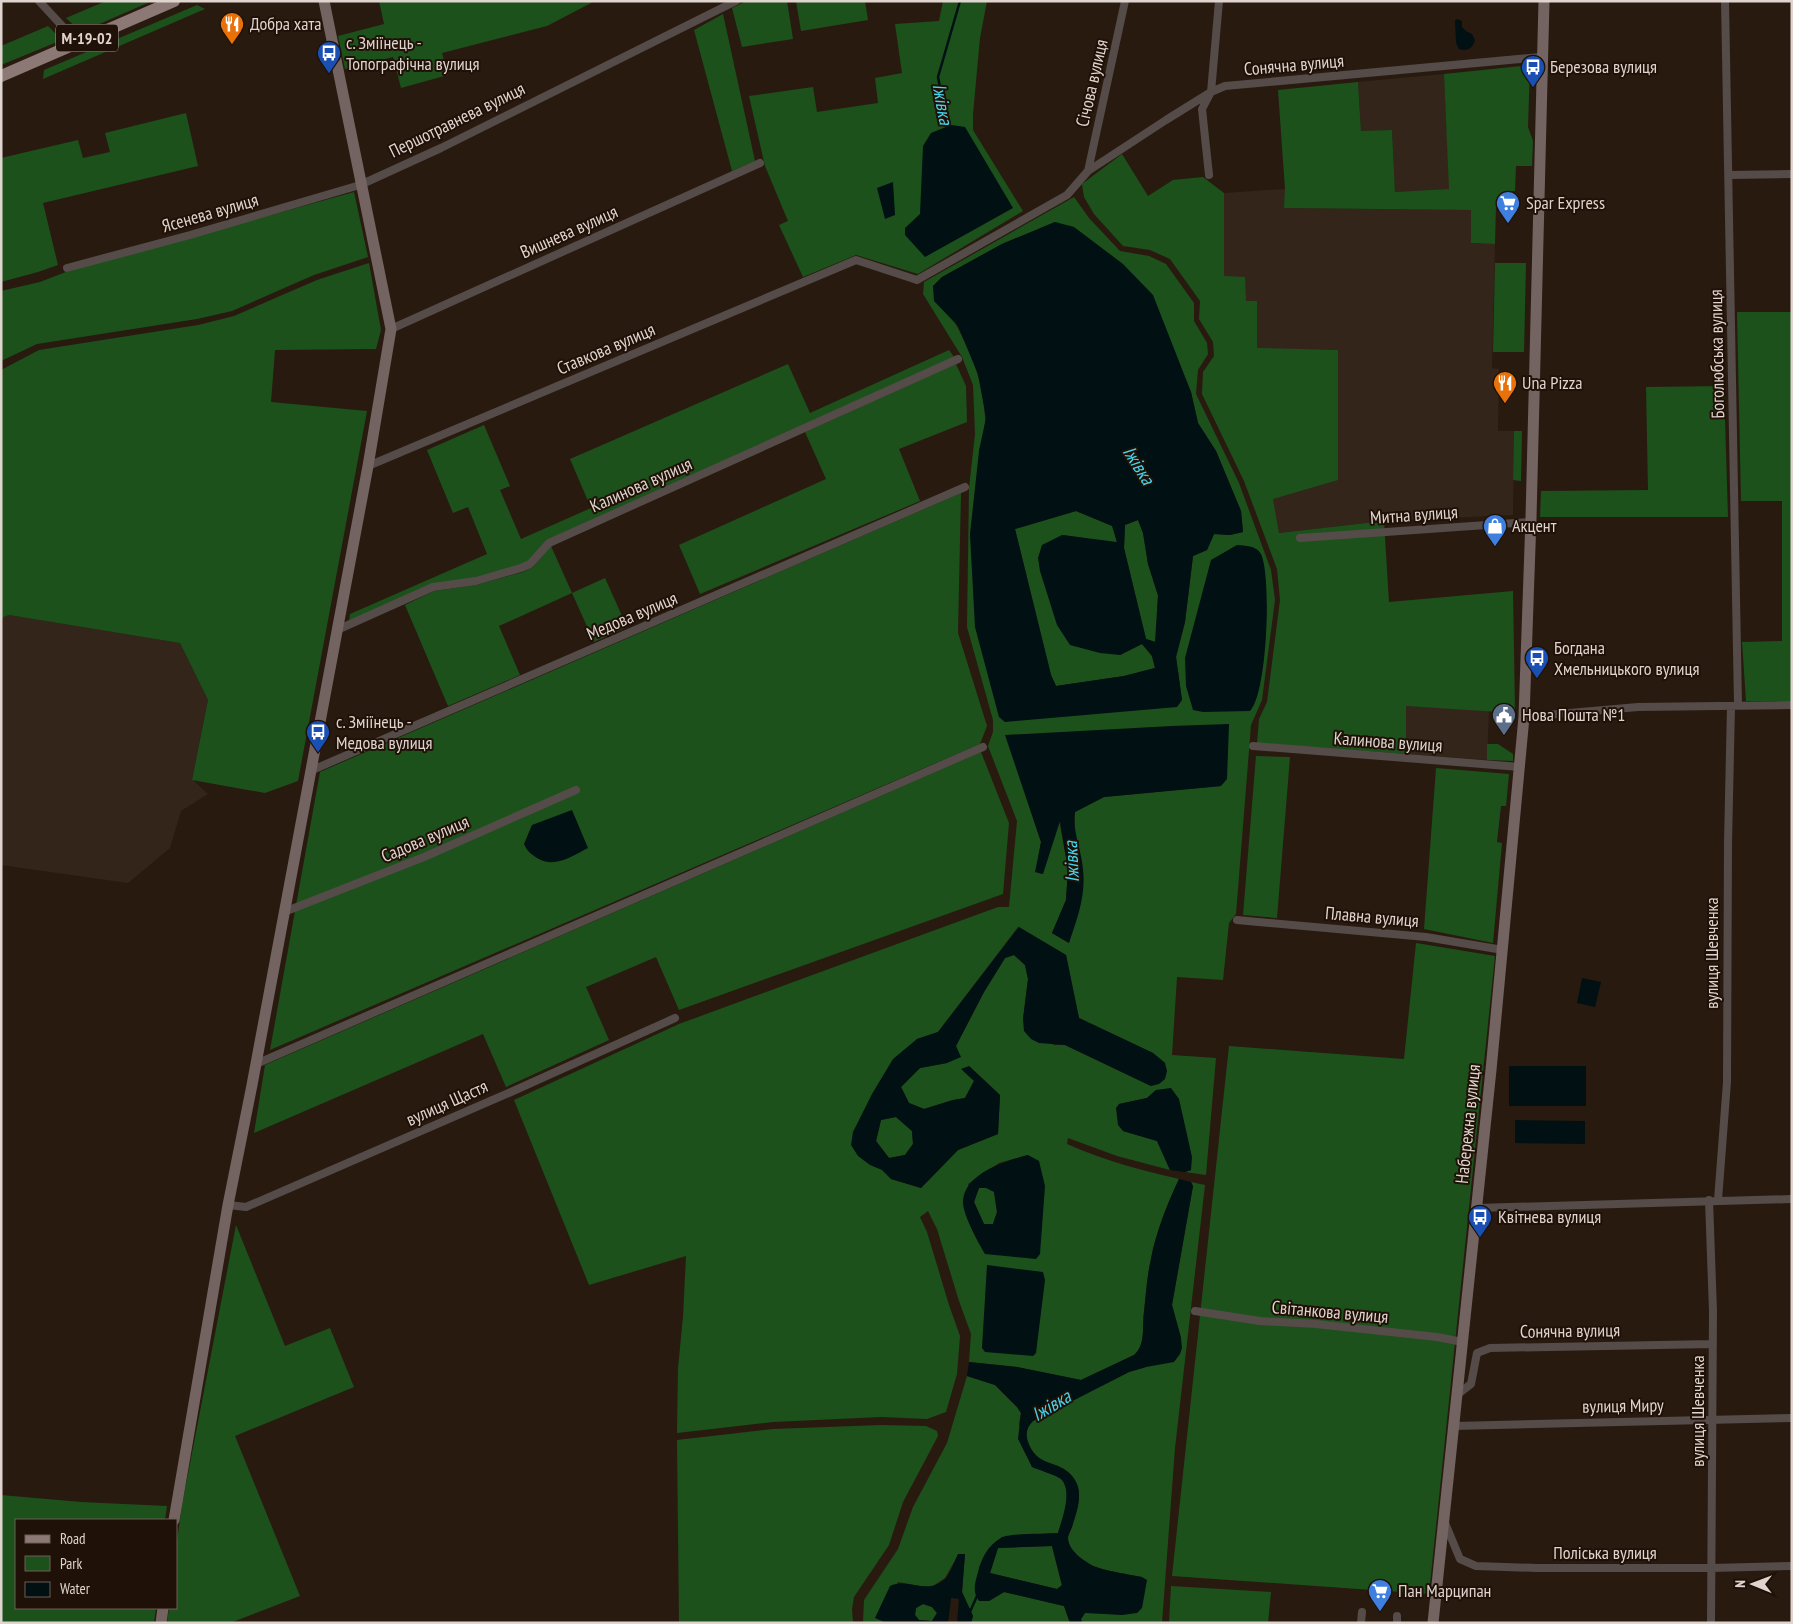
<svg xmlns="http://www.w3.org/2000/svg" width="1793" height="1624" viewBox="0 0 1793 1624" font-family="'PT Sans Narrow',sans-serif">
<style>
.industrial{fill:#34251b}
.green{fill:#1c511c;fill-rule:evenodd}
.water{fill:#011013;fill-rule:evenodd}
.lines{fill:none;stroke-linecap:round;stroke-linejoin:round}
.stream{stroke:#011013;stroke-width:2.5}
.street{stroke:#554b49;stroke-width:8}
.secondary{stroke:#746461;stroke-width:11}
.primary{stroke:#8c7874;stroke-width:12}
.labels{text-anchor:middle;stroke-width:4;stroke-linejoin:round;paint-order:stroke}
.shield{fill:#1f1107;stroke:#a59a92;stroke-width:1}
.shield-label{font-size:16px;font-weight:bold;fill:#dfd4ce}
.poi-label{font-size:18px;fill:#dfd4ce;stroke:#1f1107;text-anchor:start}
.street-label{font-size:18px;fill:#dfd4ce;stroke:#1f1107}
.water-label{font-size:19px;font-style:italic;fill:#45d6ec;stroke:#1f1107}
</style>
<rect width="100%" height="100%" fill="#291a10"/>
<path class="industrial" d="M1444,74L1450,189L1395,192L1392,130L1361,131L1358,82Z
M1285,189V208L1471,210V243L1495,244L1492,368L1499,369L1498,431H1514L1513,515L1384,521L1279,533L1273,499L1338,350L1257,349V301H1246L1224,277V193Z
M9,615L180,643L208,700L192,779L208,794L181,811L170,848L128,883L1,865V618Z
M1406,706L1489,710L1487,760L1406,754Z"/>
<path class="green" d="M106,1H152L81,32L66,18Z
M379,1H595L547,26L442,53L448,75L401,88L393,57L345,69L338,36L384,24Z
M746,1H787L793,39L742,47L732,8Z
M796,1H865L868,20L801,31Z
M943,1H987L980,38L973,114V130L1023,211L918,274L856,255L803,277L779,225L788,221L765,166L749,96L813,87L817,112L878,103L875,78L902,73L895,24L939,21Z
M197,5L205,9L43,79L44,70Z
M723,14L755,161L732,171L694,30Z
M48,26L62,40L1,65V46Z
M1530,65L1528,127L1533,141L1532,166H1516L1515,191L1503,192L1496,205L1495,244L1471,243V210L1284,208L1285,189L1278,90L1358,82L1361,131L1392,130L1395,192L1449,189L1444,74Z
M186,113L198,166L43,203L58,265L38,272L1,282V158L78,140L83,158L110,152L105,133Z
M1122,154L1148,196L1173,180L1203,177L1224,193V276L1245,277L1246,301H1257V348L1338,350V480L1273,499L1279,533L1384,521L1389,602L1513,591L1515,713L1406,706V754L1257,743L1259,719L1267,702L1280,600L1277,569L1244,481L1202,394L1203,372L1214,356L1213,342L1199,319L1200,301L1170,259L1150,250L1123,246L1094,214L1084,197L1082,184Z
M354,192L368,257L314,275L232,311L197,319L37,344L1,361V291L40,282L66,272Z
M1074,197L1089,218L1120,251L1149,256L1166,264L1194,303V321L1207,343L1208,354L1198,370L1196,394L1239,483L1271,570L1275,600L1262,700L1251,725L1236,914L1229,923L1223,980L1177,977L1172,1055L1216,1058L1206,1175L1185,1172L1191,1170L1156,1090L1147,1098L1119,1104L1123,1131L1157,1141L1170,1170L1117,1156L1068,1138L1067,1144C1103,1160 1140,1170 1179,1179C1169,1202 1155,1235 1151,1259C1147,1276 1146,1295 1144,1312C1142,1327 1146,1345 1134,1355L1081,1380L1017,1367L969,1362L971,1334L959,1301L937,1229L928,1211L920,1217L927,1232L949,1305L960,1336L957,1374L946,1412L927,1419L881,1417L773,1422L677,1433L678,1368L683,1317L686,1256L589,1285L514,1100L679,1024L998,907H1009L1017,821L988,746L993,732V720L967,627L969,488L975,434L973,385L962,357L923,294L924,282ZM1055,222L1191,392L1198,423L1216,451L1241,511L1243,532L1230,535L1214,534L1207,550L1193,556L1185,622L1176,657L1182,700L999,717L979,451C981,441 986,428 985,417C983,368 958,326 933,286L942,277L1002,244ZM1006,735L1221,786L1104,797L1075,812L1069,943L1052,933L1066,900L1068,869L1059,820L1042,874L1036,872L1041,842ZM1018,927L1066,955L1079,1018L1153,1053L1165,1063L1151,1086L1065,1045H1054L1023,1019L1028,979L1025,965L1014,955L1005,958L984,992L947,1063L920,1068L901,1087L909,1103L924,1109L953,1100L965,1098L974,1081L969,1066L1000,1095L998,1134L958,1150L921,1188L891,1179L853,1132L917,1039L938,1032ZM1028,1155L985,1254L968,1184L999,1163Z
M369,263L381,330L376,349L275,350L271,402L367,411L298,781L265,793L192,780L208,700L180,643L9,615L1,618V370L39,350L198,325L234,316L317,280Z
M1495,263H1526L1524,352H1493Z
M1737,312H1792V701H1746L1742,642L1782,641V501H1741Z
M949,350L954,357L547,540L528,561L520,565L475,578L432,584L349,621L350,614L487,554L468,507L453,513L427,450L484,425L510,486L500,490L521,539L591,508L570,459L788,364L810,413Z
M956,364L966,386L967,422L899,449L920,501L700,594L679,545L826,479L805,432Z
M1724,386L1728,517H1540L1541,491L1648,490L1646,387Z
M1514,431H1522L1521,481L1513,480Z
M961,493L958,633L987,726L980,744L270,1050L320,772Z
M1076,511L1113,526L1117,543L1063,535L1120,655L1142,644L1152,656L1155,668L1124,676L1056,686L1051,675L1015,529Z
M1138,520L1143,533L1148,564L1158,596L1156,642L1146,639L1124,548L1125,525Z
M551,546L572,593L605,578L627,627L594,642L572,593L499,626L520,675L448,706L405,605L434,591L476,585L523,572L533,567Z
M1487,744H1498L1513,754V761L1487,760Z
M981,752L1009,823L1003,894L679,1010L656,957L586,987L609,1040L506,1087L483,1034L254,1133L265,1065Z
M1256,756L1290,757L1277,918L1243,915Z
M1436,768L1509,774L1506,806H1501L1497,842L1502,843L1493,943L1424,929Z
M1416,943L1495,956L1429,1594L1172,1576L1229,1046L1404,1059Z
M896,1117L912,1131L913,1144L905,1155L889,1158L876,1141L881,1120Z
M1191,1182L1205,1185L1175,1448L1162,1623H1082L1081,1619L1085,1613H1093L1142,1577C1127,1574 1110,1572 1096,1567C1086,1563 1068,1551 1068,1538C1068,1535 1071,1530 1072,1527C1077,1510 1085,1491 1072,1476C1058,1459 1037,1468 1028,1442C1025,1433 1027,1427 1033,1421L1129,1372L1146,1367L1181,1338L1172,1305L1193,1186Z
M986,1187L994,1191L997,1212L993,1224H984L974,1202L979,1188Z
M236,1225L285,1346L330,1328L354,1387L235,1436L300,1596L230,1623H167L169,1608H176V1548L182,1505Z
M967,1376L995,1385L1017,1407L1021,1413L1019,1424L1032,1467C1039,1470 1056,1475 1061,1479C1074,1491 1062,1519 1058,1533L1002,1537L988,1549L989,1601L1004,1592L1064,1606L1070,1623H971L973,1616L962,1592L965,1554L958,1555L945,1578L930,1588L898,1582L876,1618L887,1623H863L864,1600L898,1549L913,1507L947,1443Z
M881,1425L926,1426L937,1431L938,1436L903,1502L889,1545L854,1597L852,1609L853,1623H679L677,1440L773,1429Z
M1,1495L81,1502L167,1506L165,1520H16V1608H156L154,1623H1Z
M1052,1546L1062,1586L1057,1589L990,1573L998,1548Z
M1171,1586L1271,1592L1268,1623H1169Z
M923,1604L932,1607L937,1613L932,1621L919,1620L915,1615L916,1608Z"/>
<path class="water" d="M1457,19L1462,21V27L1466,31L1472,34L1475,40C1473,48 1467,52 1459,49L1456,43L1455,21Z
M951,125L965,127L1013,208L925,257L905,235V228L920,214L923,146L931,133Z
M893,182L895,215L885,219L877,188Z
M1055,222L1074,227L1123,264L1153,295L1191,392L1198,423L1216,451L1241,511L1243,532L1230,535L1214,534L1207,550L1193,556L1185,622L1176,657L1182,700L1177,707L1005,722L999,717L975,627L970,534L979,451L986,418L978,374L958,326L934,301L933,286L942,277L1002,244ZM1076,511L1112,526L1117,542L1062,535L1042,545L1038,558L1040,571L1057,625L1070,645L1100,653L1120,655L1142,644L1152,656L1155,668L1124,676L1056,686L1051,675L1015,529ZM1138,520L1143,533L1148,564L1158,595L1155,642L1146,639L1124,548L1125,525Z
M1237,545C1245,546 1256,545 1261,554C1272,577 1267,695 1250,711L1203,712L1193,710L1186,686L1185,658L1211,560Z
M1229,724L1227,779L1221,786L1104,797L1075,812C1072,832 1082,851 1083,870C1086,896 1077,919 1069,943L1052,933L1066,900L1068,869L1060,821L1043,874L1035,872L1041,842L1005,735L1172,726Z
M572,810L588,848C572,856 555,869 537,858C531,854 527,851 524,844L532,825Z
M1019,927L1066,955L1079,1018L1153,1053L1165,1063L1167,1071L1165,1079L1159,1084L1151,1086L1065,1045L1039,1043L1031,1039L1024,1031L1023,1019L1028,979L1025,965L1014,955L1005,958L984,992L956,1046L961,1057L947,1063L920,1068L901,1087L909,1103L924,1109L953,1100L965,1098L974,1081L961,1069L969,1066L1000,1095L998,1134L958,1150L921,1188L891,1179L882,1170L870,1165L858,1156L851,1145L853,1132L872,1094L893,1059L917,1039L938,1032ZM896,1117L912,1131L913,1144L905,1155L889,1158L876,1141L881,1120Z
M1582,978L1601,982L1595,1007L1577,1003Z
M1509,1066H1586V1106H1509Z
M1171,1088L1179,1099L1192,1157L1191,1170L1185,1172L1170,1170L1157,1141L1123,1131L1118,1125L1116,1108L1119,1104L1147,1098L1156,1090Z
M1515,1120L1585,1121V1144L1515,1143Z
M1028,1155L1039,1161L1045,1186L1040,1254L1036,1259L985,1254C978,1242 962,1213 963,1201C965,1173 1006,1161 1028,1155ZM979,1188H986L994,1192L997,1212L993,1224H984L974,1202Z
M1179,1179L1191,1182L1193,1186L1172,1305L1181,1338L1182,1348L1180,1354L1174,1362L1146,1367L1129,1372L1033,1421C1027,1427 1025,1433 1028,1442C1037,1468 1058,1459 1072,1476C1085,1491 1077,1510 1072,1527C1071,1530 1068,1535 1068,1538C1068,1551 1086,1563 1096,1567C1110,1572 1127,1574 1142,1577L1147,1580L1142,1608L1137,1613L1122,1615L1085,1613L1081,1619L1082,1623H1070L1064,1606L1004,1592L989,1601H979C972,1592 975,1583 978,1572C981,1559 988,1545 1001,1538C1008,1533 1047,1534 1058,1533C1062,1519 1073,1491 1061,1479C1056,1475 1039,1470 1032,1467L1018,1439L1021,1413L1017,1407L995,1385L967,1376L969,1362L1017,1367L1081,1380L1134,1355C1146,1345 1142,1327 1144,1312C1146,1294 1147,1276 1151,1259C1156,1232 1167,1204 1179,1179ZM1052,1546L1062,1585L1057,1589L990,1573L998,1548Z
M987,1265L1043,1272L1045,1280L1036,1353L1033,1356L985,1352L982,1348Z
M958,1554H965L962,1592L973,1616L971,1623H957L959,1599L951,1598L948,1623H887L875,1618L890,1586C909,1577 927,1596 945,1579C951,1573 954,1562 958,1554ZM923,1604L932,1607L937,1613L932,1621L919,1620L915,1615L916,1608Z"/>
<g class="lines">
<path class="stream" d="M948,129L938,77L960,1
M969,1614L977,1596"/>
<path class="street" d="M39,1L77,42
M1725,1L1738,705
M1088,171L1125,1
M1209,175L1202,109L1211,92L1219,1
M1729,175L1792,174
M67,268L190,235L360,185L441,148L736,1
M391,329L760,163
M368,466L856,260L917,280L1067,195L1088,171L1166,120L1211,92L1225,86L1541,57
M1300,538L1531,522
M337,630L433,587L476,581L521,568L530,564L549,543L958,359
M1524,717L1638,707L1792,705
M1253,746L1520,767
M310,771L965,487
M284,912L424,857L576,790
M1237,920L1426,937L1503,950
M256,1064L983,747
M1709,1200L1713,1311L1711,1623
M1718,1200L1727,1082L1728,843L1731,706
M228,1205L246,1207L511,1092L675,1018
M1477,1208L1792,1199
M1195,1311L1260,1321L1316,1324L1437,1337L1463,1342
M1458,1394L1471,1384L1477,1353L1490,1348L1713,1344
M1454,1426L1792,1418
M1445,1523L1460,1559L1476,1566L1537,1568H1711L1792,1566
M1361,1623L1362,1612
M1397,1623V1616"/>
<path class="secondary" d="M174,1520L228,1205L252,1085L368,466L391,329L324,1
M161,1623L163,1608
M1433,1623L1491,1070L1524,717L1531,518L1544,1"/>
<path class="primary" d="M1,76L174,1"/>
</g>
<defs>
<g id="restaurant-pin" transform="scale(1.25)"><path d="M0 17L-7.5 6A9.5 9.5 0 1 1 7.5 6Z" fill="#e8710a" stroke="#1f1107"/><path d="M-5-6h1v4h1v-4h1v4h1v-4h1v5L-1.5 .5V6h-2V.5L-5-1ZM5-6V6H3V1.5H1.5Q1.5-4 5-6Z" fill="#fff"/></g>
<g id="bus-pin" transform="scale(1.25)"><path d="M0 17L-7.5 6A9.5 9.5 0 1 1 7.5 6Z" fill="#1a4fb4" stroke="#1f1107"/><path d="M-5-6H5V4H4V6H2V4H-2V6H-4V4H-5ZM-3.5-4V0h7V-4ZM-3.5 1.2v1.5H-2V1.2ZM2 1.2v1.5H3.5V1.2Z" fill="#fff"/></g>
<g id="supermarket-pin" transform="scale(1.25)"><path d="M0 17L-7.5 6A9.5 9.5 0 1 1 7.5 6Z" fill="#3f7fe0" stroke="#1f1107"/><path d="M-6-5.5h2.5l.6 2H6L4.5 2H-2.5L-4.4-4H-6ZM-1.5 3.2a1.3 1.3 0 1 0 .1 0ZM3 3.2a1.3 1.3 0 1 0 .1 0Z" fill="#fff"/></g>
<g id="shop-pin" transform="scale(1.25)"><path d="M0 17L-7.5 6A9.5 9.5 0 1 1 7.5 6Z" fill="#3f7fe0" stroke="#1f1107"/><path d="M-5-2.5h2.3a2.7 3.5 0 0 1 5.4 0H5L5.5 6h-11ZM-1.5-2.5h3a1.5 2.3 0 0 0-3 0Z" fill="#fff"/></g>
<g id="civic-pin" transform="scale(1.25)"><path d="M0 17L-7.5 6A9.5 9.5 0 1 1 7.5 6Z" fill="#5c6f8a" stroke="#1f1107"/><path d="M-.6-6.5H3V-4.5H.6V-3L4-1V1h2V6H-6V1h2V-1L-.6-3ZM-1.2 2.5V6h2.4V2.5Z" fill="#fff"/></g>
</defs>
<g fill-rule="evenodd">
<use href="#restaurant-pin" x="232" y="24"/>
<use href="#bus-pin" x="329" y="53"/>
<use href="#bus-pin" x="1533" y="67"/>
<use href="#supermarket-pin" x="1508" y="203"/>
<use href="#restaurant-pin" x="1505" y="383"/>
<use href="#shop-pin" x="1495" y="526"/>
<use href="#bus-pin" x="1537" y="658"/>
<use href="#civic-pin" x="1504" y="715"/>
<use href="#bus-pin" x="318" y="732"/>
<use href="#bus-pin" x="1480" y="1217"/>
<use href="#supermarket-pin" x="1380" y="1591"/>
</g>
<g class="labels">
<rect class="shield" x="56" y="24.5" width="62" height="27" rx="4"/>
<g class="shield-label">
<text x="87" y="44">М-19-02</text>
</g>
<g class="poi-label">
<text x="250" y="30">Добра хата</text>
<text x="346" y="49">с. Зміїнець -<tspan x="346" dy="21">Топографічна вулиця</tspan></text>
<text x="1550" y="73">Березова вулиця</text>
<text x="1526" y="209">Spar Express</text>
<text x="1522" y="389">Una Pizza</text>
<text x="1512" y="532">Акцент</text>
<text x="1554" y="654">Богдана<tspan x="1554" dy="21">Хмельницького вулиця</tspan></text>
<text x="1522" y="721">Нова Пошта №1</text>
<text x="336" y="728">с. Зміїнець -<tspan x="336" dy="21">Медова вулиця</tspan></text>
<text x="1498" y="1223">Квітнева вулиця</text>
<text x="1398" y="1597">Пан Марципан</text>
</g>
<g class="street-label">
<text transform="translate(1294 65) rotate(-5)" y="6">Сонячна вулиця</text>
<text transform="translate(1092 83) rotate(-77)" y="6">Січова вулиця</text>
<text transform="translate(457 120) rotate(-26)" y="6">Першотравнева вулиця</text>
<text transform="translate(210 213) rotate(-16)" y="6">Ясенева вулиця</text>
<text transform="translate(569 232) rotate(-24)" y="6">Вишнева вулиця</text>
<text transform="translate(606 349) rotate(-23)" y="6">Ставкова вулиця</text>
<text transform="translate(1717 354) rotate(-91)" y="6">Боголюбська вулиця</text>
<text transform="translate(641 485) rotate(-24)" y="6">Калинова вулиця</text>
<text transform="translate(1414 515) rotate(-4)" y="6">Митна вулиця</text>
<text transform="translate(632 616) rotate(-23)" y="6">Медова вулиця</text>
<text transform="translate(1388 742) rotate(4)" y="6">Калинова вулиця</text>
<text transform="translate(425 839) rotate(-23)" y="6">Садова вулиця</text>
<text transform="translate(1372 917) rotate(5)" y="6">Плавна вулиця</text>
<text transform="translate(1712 953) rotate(-90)" y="6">вулиця Шевченка</text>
<text transform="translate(447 1103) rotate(-24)" y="6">вулиця Щастя</text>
<text transform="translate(1468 1124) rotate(-84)" y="6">Набережна вулиця</text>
<text transform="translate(1330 1312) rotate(5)" y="6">Світанкова вулиця</text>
<text transform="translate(1570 1331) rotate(-1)" y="6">Сонячна вулиця</text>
<text transform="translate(1623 1406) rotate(-1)" y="6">вулиця Миру</text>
<text transform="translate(1698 1411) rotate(-90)" y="6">вулиця Шевченка</text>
<text x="1605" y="1559">Поліська вулиця</text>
</g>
<g class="water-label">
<text transform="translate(943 104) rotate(80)" y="7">Іжівка</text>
<text transform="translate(1139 465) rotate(58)" y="7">Іжівка</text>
<text transform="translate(1071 862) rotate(-93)" y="7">Іжівка</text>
<text transform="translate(1051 1405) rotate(-31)" y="7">Іжівка</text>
</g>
</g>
<rect width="1793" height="1624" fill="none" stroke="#dfd4ce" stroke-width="5"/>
<rect x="15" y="1519" width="162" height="90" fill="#1f1107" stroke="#6c5f57"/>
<rect x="25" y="1535" width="25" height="8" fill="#8c7874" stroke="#6c5f57"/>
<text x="60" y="1544" font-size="15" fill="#dfd4ce">Road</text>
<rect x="25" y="1556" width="25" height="15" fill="#1c511c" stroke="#6c5f57"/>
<text x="60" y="1569" font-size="15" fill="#dfd4ce">Park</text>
<rect x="25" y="1582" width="25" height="15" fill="#011013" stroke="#6c5f57"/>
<text x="60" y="1594" font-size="15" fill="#dfd4ce">Water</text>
<g transform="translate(1753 1584) rotate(271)" stroke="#1f1107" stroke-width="4" paint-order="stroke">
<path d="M0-4L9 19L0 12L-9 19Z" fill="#dfd4ce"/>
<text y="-8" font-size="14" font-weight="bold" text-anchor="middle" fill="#dfd4ce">N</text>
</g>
</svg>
